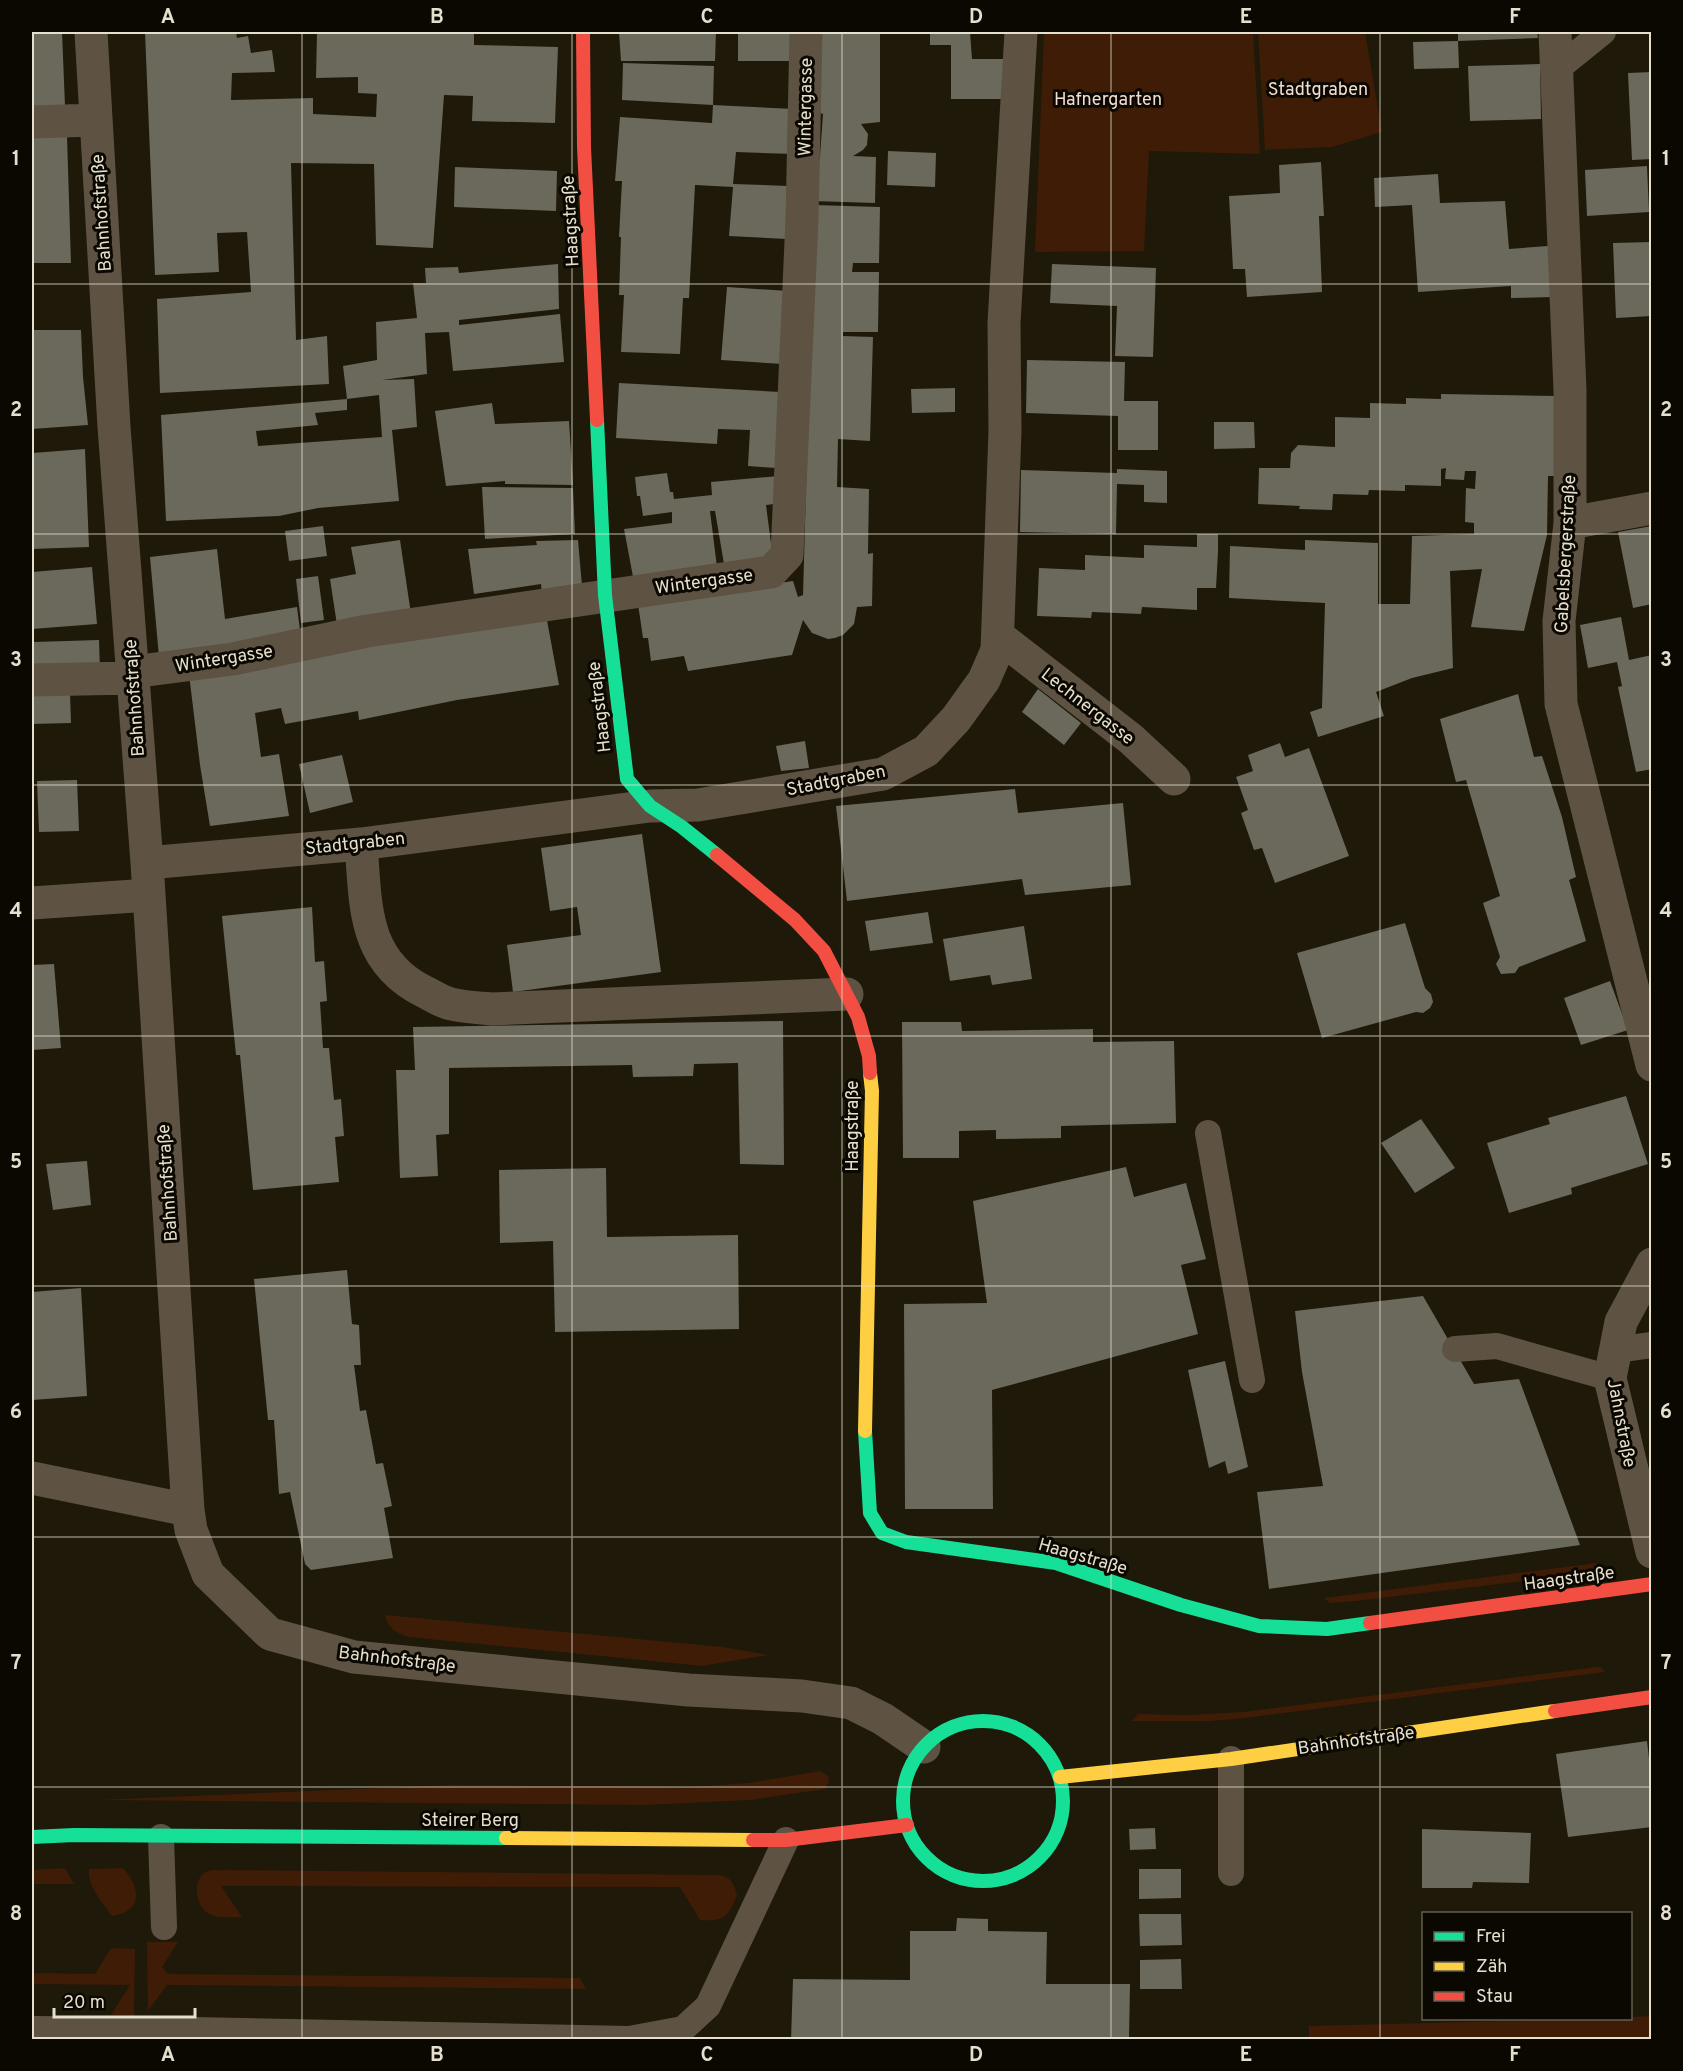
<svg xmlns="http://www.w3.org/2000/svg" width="1683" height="2071" viewBox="0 0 1683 2071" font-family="Overpass,sans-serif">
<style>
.green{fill:#3e1c06}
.building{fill:#6b695c;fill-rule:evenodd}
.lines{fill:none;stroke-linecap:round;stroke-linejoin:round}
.lane{stroke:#5e5243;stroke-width:26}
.street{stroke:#5e5243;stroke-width:33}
.fast{stroke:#16e098;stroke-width:14}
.slow{stroke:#ffcf43;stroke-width:14}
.jam{stroke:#f24e42;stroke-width:14}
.grid{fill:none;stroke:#e5dfce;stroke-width:1.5;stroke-opacity:0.55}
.labels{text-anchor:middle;stroke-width:6;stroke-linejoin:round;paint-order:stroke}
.park-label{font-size:18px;fill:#f2ddd2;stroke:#0b0801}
.street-label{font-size:18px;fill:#e5dfce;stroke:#0b0801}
.neatline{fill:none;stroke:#e5dfce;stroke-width:2}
.grid-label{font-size:20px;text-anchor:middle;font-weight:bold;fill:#e5dfce}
</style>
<rect width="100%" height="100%" fill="#1e1909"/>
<path class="green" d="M1044,32H1253L1260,154L1149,151L1144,251L1035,252Z
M1258,32H1365L1382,132L1332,147L1265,150Z
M1597,1563L1598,1572L1356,1601L1330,1603L1324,1598Z
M385,1615L723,1647L769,1655L702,1666L408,1637C396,1632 388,1629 385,1615Z
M1597,1667H1601L1605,1672L1245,1718L1211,1721H1132L1138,1714L1190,1715L1243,1712Z
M820,1771L828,1776L829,1782L825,1789L750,1800L646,1805L97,1800L452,1785L692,1787L749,1783Z
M65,1868L74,1884H32V1870Z
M123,1868C141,1887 143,1912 112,1916C103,1903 87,1887 89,1869Z
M227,1870L720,1875C732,1878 734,1884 737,1895C729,1917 723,1922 700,1920L680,1887L221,1886L242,1917C232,1917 219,1919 209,1914C195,1907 191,1877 208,1871C213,1869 221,1871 227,1870Z
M147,1942H178L162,1967L168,1974L580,1978L586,1989L167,1985L148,2011Z
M111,1948L135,1949L134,2016L111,2015L130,1985L32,1984V1973L95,1974Z
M1651,2016V2040H1309V2026L1630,2018L1631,2017Z"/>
<path class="building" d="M32,32H62L65,106L32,108Z
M145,32H236L237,38L248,36L251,53L272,50L275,72L232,73L231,100L313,98V114L376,117L377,94L358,93V77L316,78L317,32H474V45L558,47L555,123L472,121L473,96L444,95L433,248L376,245L374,164L291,163L296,340L327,336L329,384L160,393L157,299L251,292L247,232L217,233L219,272L155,275Z
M619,32H716L715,61H621Z
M738,32H797V61H738Z
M814,32H880V122L861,124L868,134L867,145L863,150L853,156L876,157L875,203L812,201L820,156L823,114L817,112Z
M930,32H970L972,59H1004L1002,99H951V45H930Z
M1458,32H1537L1538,38L1458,41Z
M1458,41L1459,68L1414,69L1413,42Z
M623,63L714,66L713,105L622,100Z
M1540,64L1541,119L1470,121L1468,66Z
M1652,72V159L1632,160L1628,73Z
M713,105L795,109L794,154L736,152L733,184L789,186L787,239L729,236L733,187L695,185L689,298H683L680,354L621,352L624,295H619L621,237H619L622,181H615L620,117L712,123Z
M32,136H67L71,263H32Z
M888,151L936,153L935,187L887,185Z
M1321,162L1324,216H1319L1322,292L1247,297L1245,269H1233L1229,196L1280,193L1279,165Z
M1647,166L1649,212L1587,216L1585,170Z
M455,167L557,171L556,211L454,207Z
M1438,174L1440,203L1505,201L1509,249L1548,246L1552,297L1511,298V286L1418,292L1412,205L1375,207L1374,178Z
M814,205L880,207L879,263H853L852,272H879L878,332H843V336L873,337L870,441L838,439L837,487L869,489L868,554L873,553L872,606L857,607L854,624L843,635L835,638L828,639L812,633L803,620L792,655L688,671L684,656L651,661L648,638H643L638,604L793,581L798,597L803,595Z
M1652,242V316L1616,318L1613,243Z
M558,264L559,309L459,320V325L560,314L564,362L453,371L449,332L425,333L427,374L382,380L414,379L417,427L392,430L399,501L318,508L279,516L166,521L161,415L347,399L343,366L377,360L376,322L417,318L413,283H426L425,268L458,267L459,273ZM379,395L382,437L258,446L256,431L318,425L315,413L347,410V399Z
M1052,264L1156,268L1153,357L1115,356L1117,306L1050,303Z
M727,287L789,291L783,364L721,360Z
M32,330H81L83,377L88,425L32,429Z
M1027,360L1125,362L1124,401H1158V450H1118V416L1026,413Z
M619,383L780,392L776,468L748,466L750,430L718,429L717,444L616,438Z
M955,388V412L912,413L911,389Z
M1441,394L1555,396L1554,476H1548L1547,535L1524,631L1471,627L1482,569L1450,571L1453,668L1412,678L1376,692L1384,716L1318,737L1310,712L1322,708L1325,603L1229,598L1230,546L1305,550V540L1378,543V604H1410L1412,536L1474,534V523L1465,522L1466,488L1475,489L1476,471H1465L1464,480L1445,479L1446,468L1441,469V486L1405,485V491L1369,490L1368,495L1333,494L1332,510L1299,509L1300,506L1258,504L1259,468H1290L1291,453L1298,445L1335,447V417L1370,418V403L1406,404V398L1441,399Z
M492,403L495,424L569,421L573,485L505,484V481L446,486L435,411Z
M1214,422H1254L1255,448L1214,449Z
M85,449L89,547L32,549V453Z
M1117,469L1167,471V503L1144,502V485L1117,484L1116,534L1020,532L1021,470L1117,473Z
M667,473L670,492H673L674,499L712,495L711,482L779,476L782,503L766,505L773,559L724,564L715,511H710L717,567L634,582L624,529L672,523V512L643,516L640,496H637L635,477Z
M482,487L573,488L575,534L485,539Z
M323,526L327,556L289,561L285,531Z
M1652,526V604L1633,608L1618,532Z
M1197,534H1218V552L1216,588H1197V610L1142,607L1141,614L1092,612L1091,618L1037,616L1039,568L1085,570V555L1144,558V545L1197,547Z
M400,540L411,614L337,625L330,579L356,574L351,547Z
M578,540L582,586L542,595L541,584L474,594L468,549L537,545L536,541Z
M217,549L225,619L297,607L301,638L159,657L150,557Z
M92,567L97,624L32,629V572Z
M318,576L324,620L301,623L296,579Z
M546,615L559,685L457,700L359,720L358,711L285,724L281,708L255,713L261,757L279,754L289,816L210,826L200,765L189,674Z
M1621,617L1629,660L1652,655V769L1636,772L1618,687L1622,686L1617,662L1588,668L1580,625Z
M32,639H34V642L99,640L100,671L32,676Z
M1038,689L1081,723L1064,745L1022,712Z
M32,693H70L71,723L32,724Z
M1518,694L1534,757L1542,756L1562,817L1576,877L1569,880L1586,941L1519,967L1515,973L1501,974L1496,964L1500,957L1483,903L1500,896L1466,780L1456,782L1440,719Z
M805,741L809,768L781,771L776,746Z
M1280,743L1285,757L1309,748L1349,856L1275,883L1262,848L1254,850L1241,813L1248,810L1236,777L1253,771L1248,755Z
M342,755L353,802L310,813L299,764Z
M77,780L79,831L39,832L37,781Z
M1015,789L1018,813L1123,803L1131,885L1025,895L1022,879L847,901L836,806Z
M642,834L661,972L513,992L507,945L581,935L577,907L550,911L541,848Z
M312,907L315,962L324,961L327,1001L320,1002L323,1048H329L334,1100L341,1099L344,1136L335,1137L339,1182L253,1190L240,1055H236L222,916Z
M928,912L933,943L870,951L865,921Z
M1405,923L1425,988L1431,994L1433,1002L1430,1008L1423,1013L1416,1012L1322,1038L1297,953Z
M1024,926L1032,979L992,985L990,975L950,981L943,939Z
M54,964L61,1048L32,1050V965Z
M1610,981L1628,1030L1581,1045L1564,998Z
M783,1021L784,1165L740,1164L738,1063L694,1064L693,1076L633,1077L632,1065L449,1068V1134L436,1135L438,1176L400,1178L396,1070H415L413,1027Z
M902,1022H961L962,1031L1093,1029V1042L1174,1041L1176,1123L1061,1126V1138L996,1139V1130L959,1131V1158H903Z
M1626,1096L1648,1164L1571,1188L1572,1194L1509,1213L1487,1143L1550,1124L1548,1118Z
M1421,1119L1455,1168L1415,1193L1381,1143Z
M87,1161L91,1205L53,1210L46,1164Z
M1126,1167L1134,1197L1186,1183L1206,1259L1181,1265L1198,1334L992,1390L993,1509H905L904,1304L987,1303L973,1201Z
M606,1168L607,1237L738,1235L739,1329L555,1332L553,1241L500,1243L499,1170Z
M347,1270L352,1324L359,1325L361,1365H354L360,1411L366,1410L376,1464L383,1463L392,1506L384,1508L393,1558L311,1570L305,1564L290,1492L279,1494L274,1420H268L254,1279Z
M81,1288L87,1396L32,1400V1292Z
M1423,1296L1474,1384L1519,1379L1580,1545L1269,1589L1257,1492L1323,1486L1302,1372L1295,1311Z
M1225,1361L1248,1467L1228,1474L1225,1461L1209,1468L1188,1370Z
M1647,1741L1652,1784V1827L1568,1837L1556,1754Z
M1155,1828L1156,1849L1130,1850L1129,1829Z
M1422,1829L1531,1833L1529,1883L1473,1882L1472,1888H1422Z
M1139,1869H1181V1898L1139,1899Z
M1139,1914H1181L1182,1945L1140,1946Z
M957,1918L988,1919V1931L1047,1932L1046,1984H1130L1129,2040H791L793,1979L910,1980V1931H956Z
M1181,1959L1182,1989H1140V1960Z"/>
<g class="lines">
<path class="lane" d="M1556,70L1603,32
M1208,1133L1252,1380
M1455,1349L1497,1346L1610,1378
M1615,1350L1652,1345
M1231,1759V1873
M161,1837L164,1927
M32,2029L193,2030L629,2039L683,2029L708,2006L786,1840"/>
<path class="street" d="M91,32L114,427L147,863L188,1510L191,1530L208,1574L270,1634L354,1657L688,1690L802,1696L851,1703L883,1719L924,1747
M1555,32L1570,390V523L1559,621L1561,704L1652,1065
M32,122L95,120
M1570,523L1652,508
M998,636L1131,739L1174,779
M132,672L233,659L367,631L771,572L787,555L802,219L806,32
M32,680L133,678
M361,844C366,905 362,961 425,992C433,996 442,1002 451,1004C464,1007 479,1008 492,1009L847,994
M147,863L361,844L650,806L698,805L883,774L926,751L956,719L984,680L997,650L1005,431L1004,323L1021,32
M32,903L149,895
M1652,1264L1621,1322L1610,1378L1652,1552
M32,1478L188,1510"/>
<path class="fast" d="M597,420L605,595L627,779L650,806L682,827L717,855
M865,1431L870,1513L882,1533L906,1542L1056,1563L1181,1605L1259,1626L1327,1629L1370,1623
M903 1801a80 80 0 1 1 160 0a80 80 0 1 1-160 0Z
M32,1837L74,1835L506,1838"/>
<path class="slow" d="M865,1431L872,1091L870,1073
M1060,1777L1231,1759L1555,1711
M506,1838L753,1840"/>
<path class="jam" d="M583,32L584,147L597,420
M717,855L795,920L824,951L858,1017L869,1056L870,1073
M1370,1623L1652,1584
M1555,1711L1652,1697
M753,1840H786L907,1825"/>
</g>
<path class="grid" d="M302,32V2040M572,32V2040M842,32V2040M1111,32V2040M1380,32V2040M32,284H1652M32,534H1652M32,785H1652M32,1036H1652M32,1286H1652M32,1537H1652M32,1787H1652"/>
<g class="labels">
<g class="park-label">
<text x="1318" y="95">Stadtgraben</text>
<text x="1108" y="105">Hafnergarten</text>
</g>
<g class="street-label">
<text transform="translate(805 107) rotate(-89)" y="6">Wintergasse</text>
<text transform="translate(101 213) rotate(-94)" y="6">Bahnhofstraße</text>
<text transform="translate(570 221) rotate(-93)" y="6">Haagstraße</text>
<text transform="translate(1565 554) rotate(-87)" y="6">Gabelsbergerstraße</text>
<text transform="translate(704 581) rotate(-8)" y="6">Wintergasse</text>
<text transform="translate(224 658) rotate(-9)" y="6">Wintergasse</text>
<text transform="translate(134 698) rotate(-94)" y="6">Bahnhofstraße</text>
<text transform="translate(1088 706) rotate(38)" y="6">Lechnergasse</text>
<text transform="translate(599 707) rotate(-97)" y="6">Haagstraße</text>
<text transform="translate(836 780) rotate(-11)" y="6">Stadtgraben</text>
<text transform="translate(355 843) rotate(-6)" y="6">Stadtgraben</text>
<text transform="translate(852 1126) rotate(-90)" y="6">Haagstraße</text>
<text transform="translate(167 1183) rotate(-94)" y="6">Bahnhofstraße</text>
<text transform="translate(1622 1423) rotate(79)" y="6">Jahnstraße</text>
<text transform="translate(1083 1556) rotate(16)" y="6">Haagstraße</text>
<text transform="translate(1569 1578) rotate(-8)" y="6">Haagstraße</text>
<text transform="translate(397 1659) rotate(7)" y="6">Bahnhofstraße</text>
<text transform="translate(1356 1740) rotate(-8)" y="6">Bahnhofstraße</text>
<text x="470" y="1826">Steirer Berg</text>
</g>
</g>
<rect width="1683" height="2071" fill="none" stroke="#0b0801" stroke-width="66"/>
<rect x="1422" y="1912" width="210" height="108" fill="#0b0801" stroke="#625e53" stroke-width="1.5"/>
<rect x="1434" y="1932" width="30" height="9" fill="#16e098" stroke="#625e53" stroke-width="1.5"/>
<text x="1476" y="1942" font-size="18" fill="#e5dfce">Frei</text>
<rect x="1434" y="1962" width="30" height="9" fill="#ffcf43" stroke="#625e53" stroke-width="1.5"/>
<text x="1476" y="1972" font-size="18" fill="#e5dfce">Zäh</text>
<rect x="1434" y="1992" width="30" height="9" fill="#f24e42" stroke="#625e53" stroke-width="1.5"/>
<text x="1476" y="2002" font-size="18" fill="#e5dfce">Stau</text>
<path d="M54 2008v9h141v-9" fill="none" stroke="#e5dfce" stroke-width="3"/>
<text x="63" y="2008" font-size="18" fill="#e5dfce" stroke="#0b0801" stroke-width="4.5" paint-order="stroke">20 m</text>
<rect x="33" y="33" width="1617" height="2005" class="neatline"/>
<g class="grid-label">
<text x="168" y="23">A</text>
<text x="437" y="23">B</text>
<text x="707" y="23">C</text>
<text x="976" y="23">D</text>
<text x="1246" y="23">E</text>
<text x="1515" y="23">F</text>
<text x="16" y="165">1</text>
<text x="1666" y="165">1</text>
<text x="16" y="416">2</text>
<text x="1666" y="416">2</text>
<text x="16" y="666">3</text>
<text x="1666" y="666">3</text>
<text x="16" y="917">4</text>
<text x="1666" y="917">4</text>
<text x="16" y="1168">5</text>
<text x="1666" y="1168">5</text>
<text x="16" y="1418">6</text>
<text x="1666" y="1418">6</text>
<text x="16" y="1669">7</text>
<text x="1666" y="1669">7</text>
<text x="16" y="1920">8</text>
<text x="1666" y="1920">8</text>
<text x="168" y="2061">A</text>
<text x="437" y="2061">B</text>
<text x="707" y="2061">C</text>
<text x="976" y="2061">D</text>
<text x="1246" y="2061">E</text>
<text x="1515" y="2061">F</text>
</g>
</svg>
